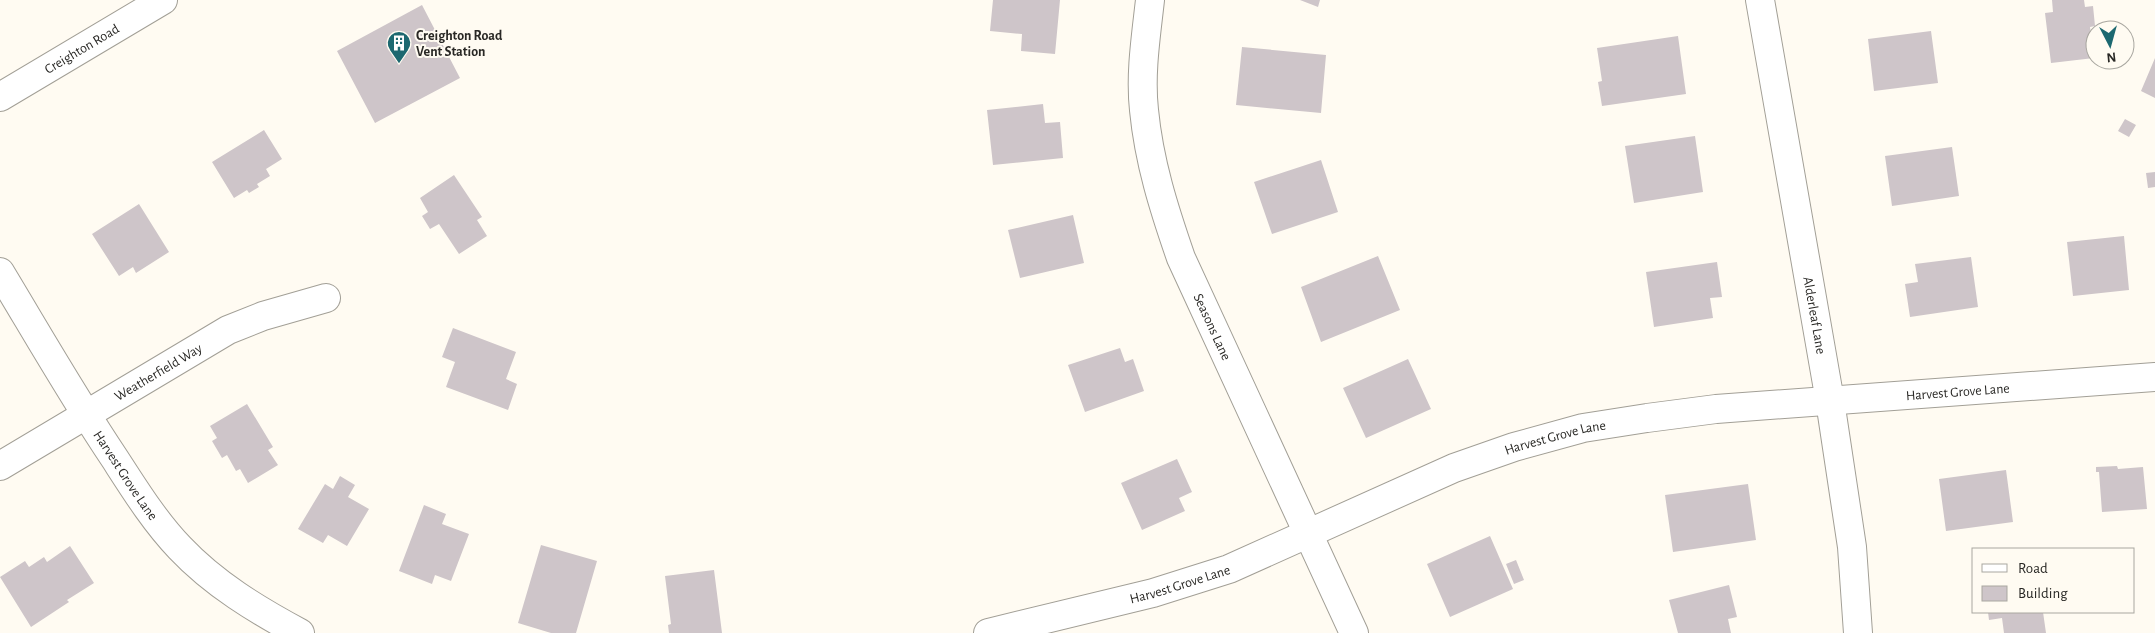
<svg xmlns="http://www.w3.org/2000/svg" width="2155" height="633" viewBox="0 0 2155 633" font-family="'Alegreya Sans',sans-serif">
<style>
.building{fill:#cec5c9}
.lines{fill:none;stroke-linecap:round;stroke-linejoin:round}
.minor-casing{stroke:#a29f96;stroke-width:30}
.secondary-casing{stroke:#a29f96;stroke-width:30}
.minor{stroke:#fff;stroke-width:28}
.secondary{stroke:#fff;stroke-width:28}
.labels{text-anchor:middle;stroke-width:4;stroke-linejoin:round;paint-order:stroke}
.poi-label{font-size:14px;font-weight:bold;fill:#292825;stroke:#fffbf2;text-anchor:start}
.street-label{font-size:14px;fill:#292825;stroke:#fffbf2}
</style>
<rect width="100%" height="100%" fill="#fffbf2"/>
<path class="building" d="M993,0H1060L1055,54L1021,51L1022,34L990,31Z
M1300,0H1320L1318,7Z
M2052,0H2084L2085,7L2093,6L2095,26L2090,27L2094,58L2051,63L2045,13L2053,12Z
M422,5L460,78L375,123L337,51Z
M1931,31L1938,83L1874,91L1868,39Z
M1678,36L1686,94L1602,106L1598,82L1602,81L1597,48Z
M1242,47L1326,55L1321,113L1236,105Z
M2155,58V98L2141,91Z
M1043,104L1045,123L1060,122L1063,158L993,165L987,110Z
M2125,119L2136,125L2129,137L2118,131Z
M264,130L282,159L266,169L270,176L257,184L259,187L249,193L247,190L234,198L212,162Z
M1695,136L1703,192L1634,203L1625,146Z
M1952,147L1959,196L1892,206L1885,156Z
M1321,160L1338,212L1272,234L1254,182Z
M2155,172V187L2148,188L2146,173Z
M454,175L482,217L477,220L487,236L459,254L439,224L430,229L422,216L428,212L420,198Z
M139,204L169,252L136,273L133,267L119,276L92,234Z
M1073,215L1084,263L1020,278L1008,230Z
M2124,236L2129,290L2073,296L2067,242Z
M1378,256L1400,310L1321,342L1301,287Z
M1971,257L1978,307L1910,317L1905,284L1918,282L1915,264Z
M1717,262L1722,297L1710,298L1713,318L1654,327L1646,272Z
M453,328L516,352L506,379L517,384L508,410L446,387L455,362L442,357Z
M1120,348L1125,362L1133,359L1144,391L1085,412L1068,365Z
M1408,359L1431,409L1366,438L1343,388Z
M247,404L273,447L268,450L278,465L248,483L240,469L236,471L227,455L222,458L212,441L217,438L210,426Z
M1177,459L1192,492L1179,498L1185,511L1142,530L1121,483Z
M2117,466L2118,469L2143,467L2147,509L2102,512L2099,472H2096V467Z
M2006,470L2013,522L1946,531L1939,479Z
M340,476L355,485L348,497L369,509L347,546L328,535L323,543L298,529L325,484L333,489Z
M1748,484L1756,540L1673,552L1665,495Z
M424,505L446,514L442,524L469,534L451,581L435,575L432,584L399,571Z
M1490,536L1513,589L1450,617L1427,564Z
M541,545L597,561L576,633H551L518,623Z
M70,546L94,583L67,600L69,602L31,627L0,577L25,561L29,567L44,557L47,562Z
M1516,560L1524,580L1514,584L1506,564Z
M714,570L722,633H669L668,625L671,624L665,576Z
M1729,585L1737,617L1728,619L1731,633H1678L1669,600Z
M1988,612H2043L2046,633H2004L2002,618L1989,620Z"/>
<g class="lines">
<g class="minor-casing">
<g id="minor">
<path id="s1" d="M1150,0C1146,36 1140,74 1144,110C1149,162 1164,209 1181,258L1354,633"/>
<path id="s2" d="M1760,0L1830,401L1852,547L1858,633"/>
<path id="s3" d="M0,272C38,335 74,398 115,459C135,490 155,522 180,548C214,584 257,610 300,633"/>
<path id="s4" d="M0,466L228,330L263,316L326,298"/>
<path id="s5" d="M988,633L1153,593L1229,569L1454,468L1514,447L1583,428L1647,418L1716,409L2155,377"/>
</g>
</g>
<g class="secondary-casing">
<g id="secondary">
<path id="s6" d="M0,97L163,0"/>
</g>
</g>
<use href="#minor" class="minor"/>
<use href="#secondary" class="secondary"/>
</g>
<defs>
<g id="building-pin" transform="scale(1.25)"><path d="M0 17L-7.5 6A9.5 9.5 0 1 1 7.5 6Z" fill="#1c6870" stroke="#fffbf2"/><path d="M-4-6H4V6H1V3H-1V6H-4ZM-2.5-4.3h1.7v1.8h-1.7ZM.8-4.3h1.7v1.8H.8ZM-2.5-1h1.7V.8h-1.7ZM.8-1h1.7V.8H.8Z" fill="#fff"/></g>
</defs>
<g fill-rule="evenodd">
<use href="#building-pin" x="399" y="43"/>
</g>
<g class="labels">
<g class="poi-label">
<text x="416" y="40">Creighton Road<tspan x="416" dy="16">Vent Station</tspan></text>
</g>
<g class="street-label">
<text dy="5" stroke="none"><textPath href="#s6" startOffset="95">Creighton Road</textPath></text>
<text dy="5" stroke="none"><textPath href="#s2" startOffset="320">Alderleaf Lane</textPath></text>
<text dy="5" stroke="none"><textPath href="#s1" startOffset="339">Seasons Lane</textPath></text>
<text dy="5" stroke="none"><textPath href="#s4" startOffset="184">Weatherfield Way</textPath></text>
<text dy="5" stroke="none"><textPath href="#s5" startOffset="1008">Harvest Grove Lane</textPath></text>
<text dy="5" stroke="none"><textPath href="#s5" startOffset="602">Harvest Grove Lane</textPath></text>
<text dy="5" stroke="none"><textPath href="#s3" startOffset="239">Harvest Grove Lane</textPath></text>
<text dy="5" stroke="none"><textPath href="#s5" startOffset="198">Harvest Grove Lane</textPath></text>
</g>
</g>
<rect x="1972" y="548" width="162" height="65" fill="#fffbf2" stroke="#a9a7a0"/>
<rect x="1982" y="564" width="25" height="8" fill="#ffffff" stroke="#a9a7a0"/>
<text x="2018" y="573" font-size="15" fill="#292825">Road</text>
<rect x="1982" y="586" width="25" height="15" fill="#cec5c9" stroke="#a9a7a0"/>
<text x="2018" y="598" font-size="15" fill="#292825">Building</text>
<g transform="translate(2110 45) rotate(174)"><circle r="24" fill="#fffbf2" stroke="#a9a7a0"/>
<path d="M0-4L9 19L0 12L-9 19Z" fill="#1c6870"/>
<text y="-8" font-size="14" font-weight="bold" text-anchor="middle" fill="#292825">N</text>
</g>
</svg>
